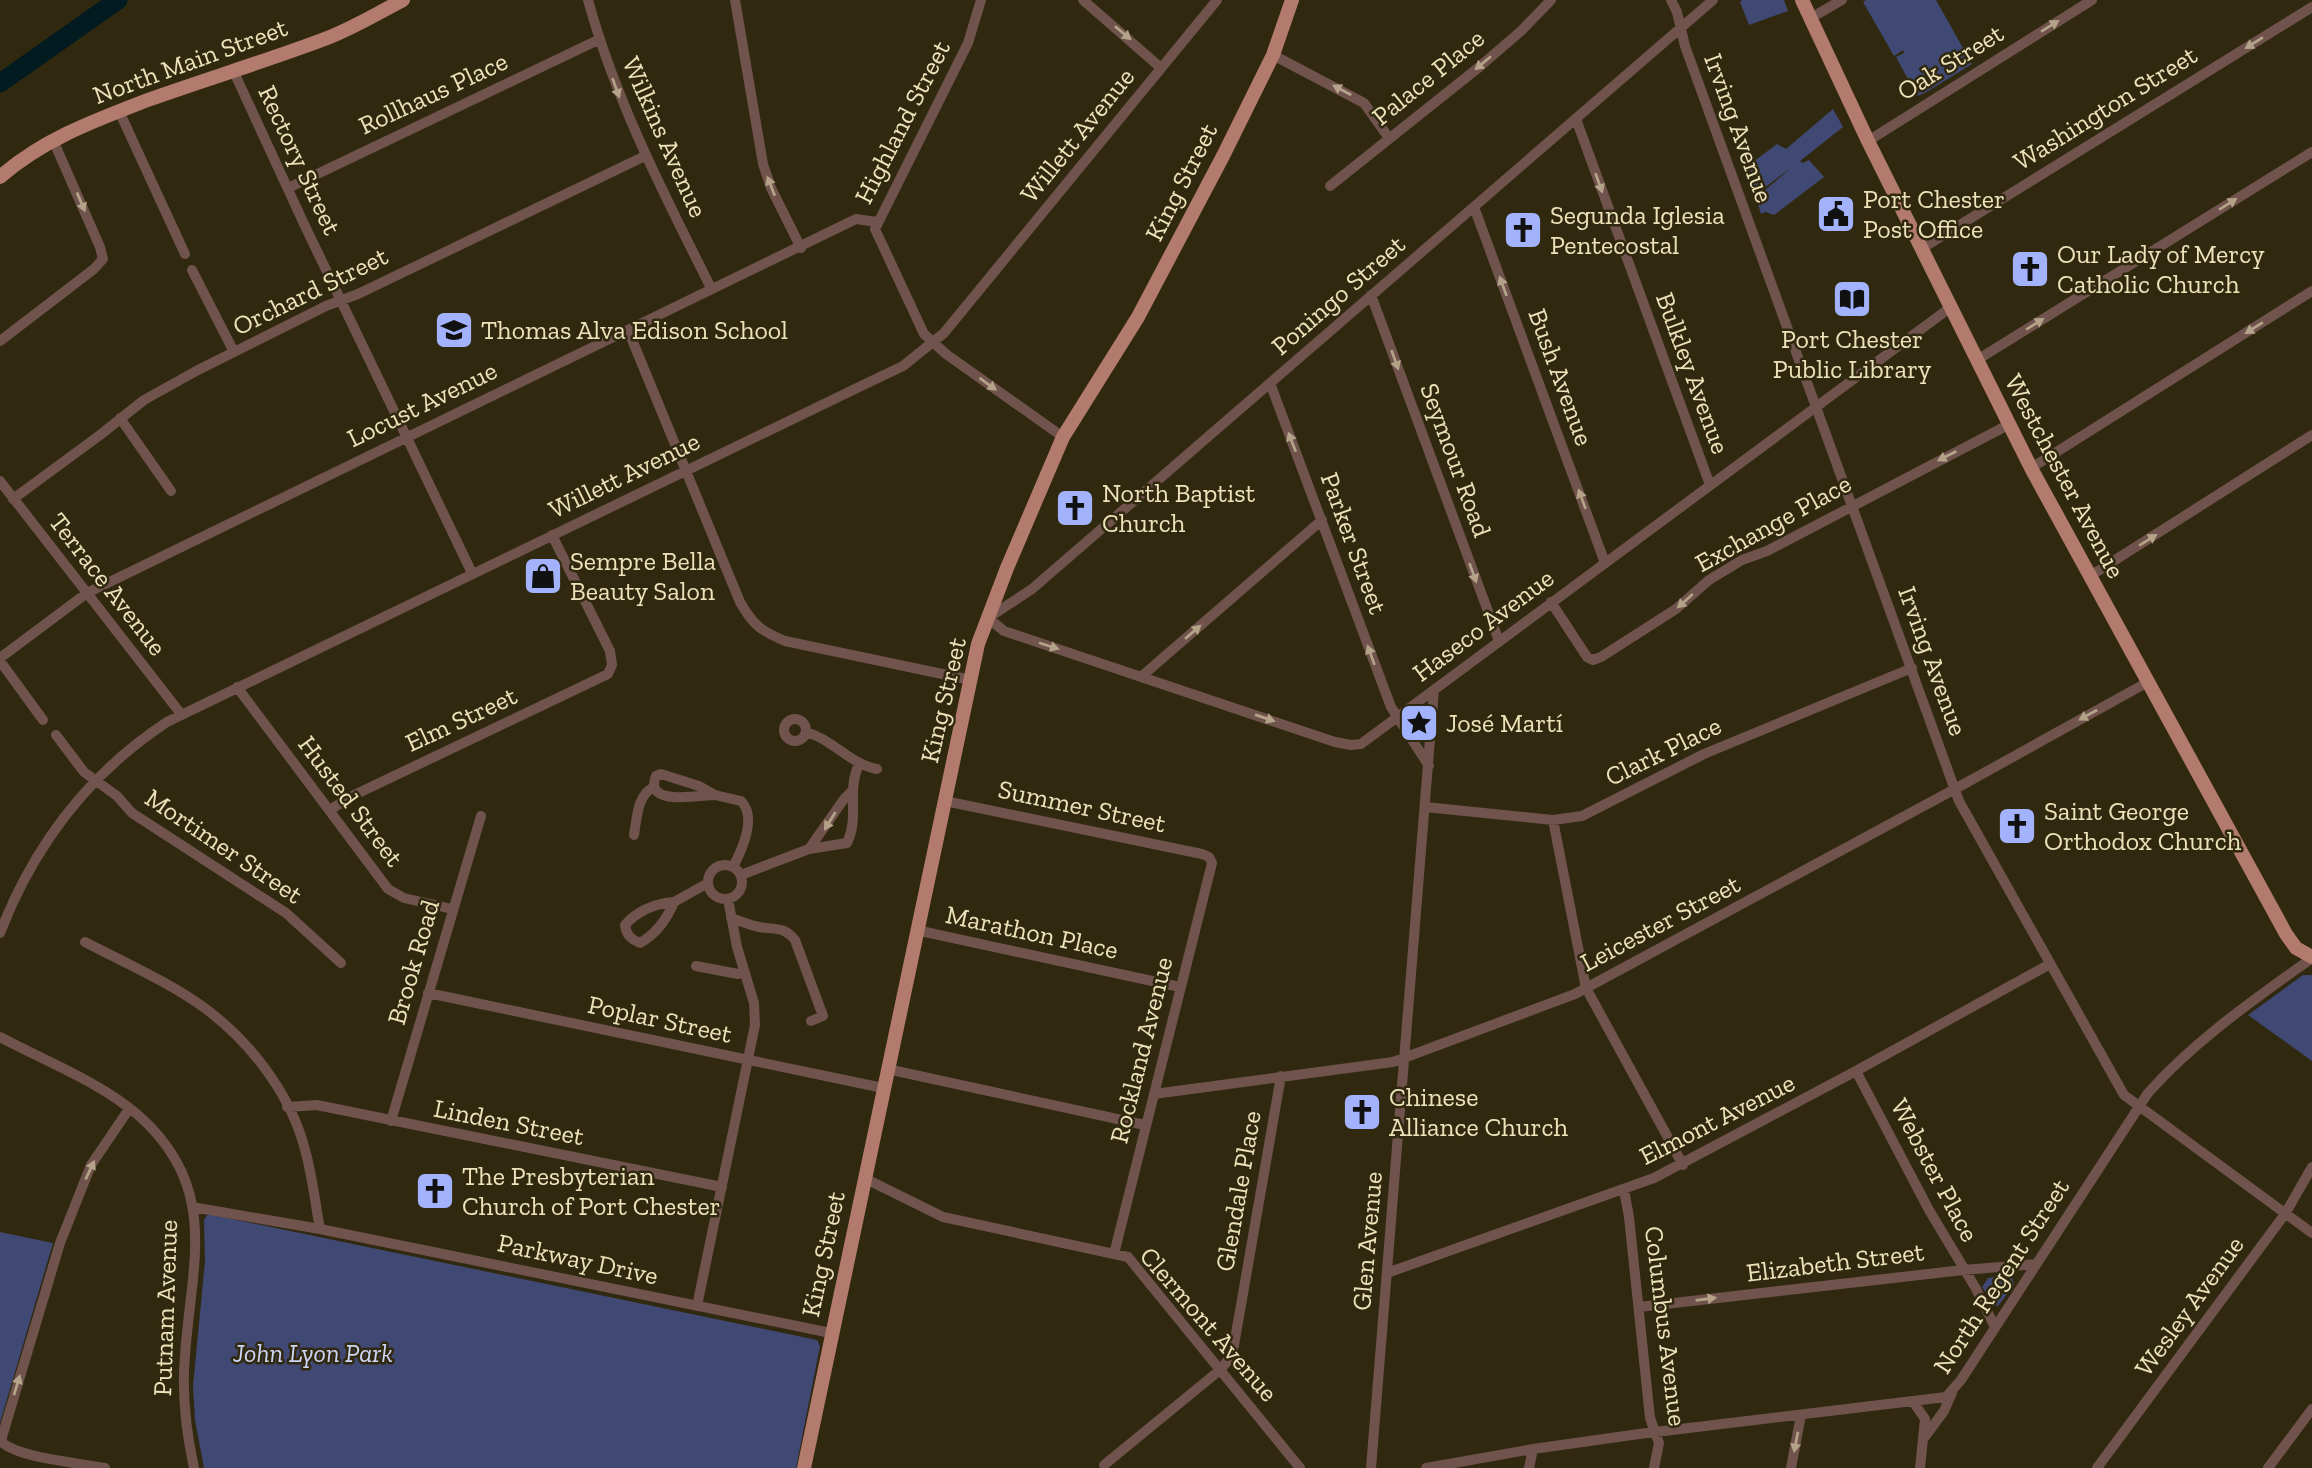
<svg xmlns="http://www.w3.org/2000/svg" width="2312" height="1468" viewBox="0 0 2312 1468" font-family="'Zilla Slab',serif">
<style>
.green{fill:#404874}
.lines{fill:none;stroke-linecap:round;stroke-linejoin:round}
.river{stroke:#011b20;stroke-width:19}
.minor{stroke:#6f534c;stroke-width:10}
.major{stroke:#b37b6d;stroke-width:14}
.oneway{fill:#b4a289}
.labels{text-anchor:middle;stroke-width:5;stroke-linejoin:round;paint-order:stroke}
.street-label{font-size:26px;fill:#ede3bb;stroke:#30290f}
.poi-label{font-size:26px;fill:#ede3bb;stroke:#30290f;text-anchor:start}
.park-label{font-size:26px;font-style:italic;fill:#ced6f7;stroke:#30290f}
</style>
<rect width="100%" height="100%" fill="#30290f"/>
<path class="green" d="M1742,0H1784L1788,11L1749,25L1740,2Z
M1866,0H1936L1972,64L1925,93L1917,96L1896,57L1904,53L1903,50L1894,56L1863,2Z
M1833,109L1843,127L1800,161L1803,163L1809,160L1824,177L1774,215L1766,212L1761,214L1756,198L1792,167L1755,195L1750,178L1755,175L1745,168L1777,144L1786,149Z
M1421,708L1427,714L1423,741L1408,720Z
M2303,975H2312V1061L2248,1015Z
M208,1214L817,1340L820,1346L796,1468H204L195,1420L193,1386L205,1261L204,1220Z
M0,1232L53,1243L0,1423Z
M2006,1275L2012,1277L2014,1285L1998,1306L1994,1305L1982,1287L1988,1278Z"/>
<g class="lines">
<path class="river" d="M0,83L118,0"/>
<path class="minor" d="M588,0C616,102 664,194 711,288
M735,0L763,164L771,188L801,248
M981,0L968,43L875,229L924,334L946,354L1063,437
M1083,0L1161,68
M1671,0L1677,12L1685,46L1959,801L2124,1095L2312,1233
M1713,0L1032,589L988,618L1004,631L1335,742L1351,745L1361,744L1951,307
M1809,19L1842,0
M1273,55L1364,103L1389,138
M233,70L304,224L472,573
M119,111L185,254
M1576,119L1710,485
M1868,141L2092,0
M1330,186L1478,68L1521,31L1551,0
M288,188L598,40
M1474,207L1605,563
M1921,249L2312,7
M192,270L234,352
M1371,295L1499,641
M628,330L740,602C753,625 761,631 785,641L971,680
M0,341L94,269L103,259L100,247L53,140
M1977,360L2312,152
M1270,383L1391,707L1429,766
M120,418L171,491
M2031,468L2312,291
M0,481L181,714
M13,499L100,435L144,400L198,370L326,306L358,294L645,156
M2090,576L2312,435
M1551,602L1587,657L1593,660L1601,657L1676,609L1709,580L1742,560L1767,551L2008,425
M0,658L87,593L856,219L877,222
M0,661L43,720
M1142,676L1322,520
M237,687L388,889L404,898L452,909
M784 730a11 11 0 1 1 22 0a11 11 0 1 1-22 0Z
M806,732C832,739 850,764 877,769
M56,735L84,772L117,796L132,813L286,913L341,963
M661,774L699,786L715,795C700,795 643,807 656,776Z
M715,795L741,801C757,817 742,850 733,867
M945,801L1202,854L1209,857L1212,863L1114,1254
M1425,807L1553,820L1582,816L1704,754L1912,668
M330,810L350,797L608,674L612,665L610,651L552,535
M1553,820L1586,988L1683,1165
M634,835C637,818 637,795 654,787
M809,849L844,799L851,792
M708 882a17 17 0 1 1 34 0a17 17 0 1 1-34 0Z
M741,875L809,849L847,843C860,816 846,792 859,764
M674,902C667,919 656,934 640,943C631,939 626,935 625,925C637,911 656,903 674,902Z
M674,902L708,883
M731,918C740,921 750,925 759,927C775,930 784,926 795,940L823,1016L811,1021
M916,930L1180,987
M0,933C34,845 88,774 167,722L857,388L903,366L944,333L1217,0
M85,942C125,963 169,982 206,1009C250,1042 289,1092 304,1146C312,1173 315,1202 320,1229
M696,966L738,974L743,972
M428,993L883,1088
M0,1037C45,1061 100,1082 138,1115C226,1192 187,1275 184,1373C183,1406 187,1436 194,1468
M887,1069L1145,1125
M1856,1071L1929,1210L1975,1287L1995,1327
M1154,1094L1393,1062L1575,994L1955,789L2148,682
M287,1107L317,1105L722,1187
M391,1121L481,816
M864,1178L943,1217L1128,1257L1300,1468
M1624,1190L1629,1217L1650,1418L1659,1443L1654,1468
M192,1207L320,1229L831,1333
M1387,1273L1654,1178L1856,1071L2050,964
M697,1306L755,1025L754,1003L737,947L728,899
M1639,1307L1963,1270L2036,1264
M1914,1403L1925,1419L1920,1468
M1924,1438L1944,1411L1952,1393
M1104,1465L1220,1370L1229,1359L1234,1345L1281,1076
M105,1468C80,1463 18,1458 2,1442V1437L60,1243L91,1165L129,1109
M1371,1468L1434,690
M1426,1468L1533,1449L1639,1434L1946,1397L1961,1380L2148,1093C2195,1040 2255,999 2312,958
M1529,1468L1533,1449
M1791,1468L1801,1415
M2097,1468L2285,1214L2312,1167
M2268,1468L2312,1409"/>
<path class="major" d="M1802,0L1868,141L2031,468L2286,934L2296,948L2312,957
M0,177C42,140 93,121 145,101C204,80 263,62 322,40C350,30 376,14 403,0
M804,1468L978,644L1007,568L1063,437L1138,317L1223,156L1273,55L1292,0"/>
</g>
<defs><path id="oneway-solid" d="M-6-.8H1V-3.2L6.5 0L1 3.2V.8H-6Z" transform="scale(1.75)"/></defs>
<g class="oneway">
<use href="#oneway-solid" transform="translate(2050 26) rotate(-32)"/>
<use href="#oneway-solid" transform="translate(1123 33) rotate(40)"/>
<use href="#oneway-solid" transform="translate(2254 43) rotate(148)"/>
<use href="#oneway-solid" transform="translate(1483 63) rotate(140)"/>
<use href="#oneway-solid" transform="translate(616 88) rotate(70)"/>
<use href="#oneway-solid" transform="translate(1342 90) rotate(-152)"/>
<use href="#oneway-solid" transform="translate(1599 183) rotate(70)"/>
<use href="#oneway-solid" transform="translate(771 186) rotate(-111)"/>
<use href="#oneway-solid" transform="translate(81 202) rotate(67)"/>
<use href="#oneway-solid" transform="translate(2228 204) rotate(-32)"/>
<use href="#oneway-solid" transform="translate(1503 286) rotate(-110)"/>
<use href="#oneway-solid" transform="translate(2035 324) rotate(-32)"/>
<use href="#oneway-solid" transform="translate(2254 328) rotate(148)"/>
<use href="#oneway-solid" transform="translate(1395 360) rotate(70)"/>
<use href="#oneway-solid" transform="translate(988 384) rotate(36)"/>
<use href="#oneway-solid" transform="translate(1292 442) rotate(-111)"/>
<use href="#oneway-solid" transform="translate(1947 456) rotate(153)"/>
<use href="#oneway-solid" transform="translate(1582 499) rotate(-110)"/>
<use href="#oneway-solid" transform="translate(2148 540) rotate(-32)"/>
<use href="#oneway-solid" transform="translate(1473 573) rotate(70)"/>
<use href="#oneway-solid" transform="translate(1685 601) rotate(138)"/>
<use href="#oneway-solid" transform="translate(1193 632) rotate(-41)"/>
<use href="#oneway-solid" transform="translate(1049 646) rotate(18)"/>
<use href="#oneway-solid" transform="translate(1371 655) rotate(-110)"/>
<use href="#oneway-solid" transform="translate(2088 715) rotate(151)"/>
<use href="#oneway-solid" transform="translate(1265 718) rotate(19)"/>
<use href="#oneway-solid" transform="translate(830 821) rotate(122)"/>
<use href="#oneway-solid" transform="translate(90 1170) rotate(-65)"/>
<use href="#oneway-solid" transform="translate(1706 1299) rotate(-7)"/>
<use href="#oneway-solid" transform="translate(17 1385) rotate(-73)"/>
<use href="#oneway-solid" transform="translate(1796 1442) rotate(101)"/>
</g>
<defs>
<g id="civic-square" transform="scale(2.0125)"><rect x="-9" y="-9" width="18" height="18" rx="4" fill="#a3b2fd" stroke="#30290f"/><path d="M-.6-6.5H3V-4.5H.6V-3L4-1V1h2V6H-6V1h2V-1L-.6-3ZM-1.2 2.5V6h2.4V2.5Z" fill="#111"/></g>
<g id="church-square" transform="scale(2.0125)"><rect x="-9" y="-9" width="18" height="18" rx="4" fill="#a3b2fd" stroke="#30290f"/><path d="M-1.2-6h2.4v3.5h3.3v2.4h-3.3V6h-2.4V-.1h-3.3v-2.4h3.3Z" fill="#111"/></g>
<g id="library-square" transform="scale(2.0125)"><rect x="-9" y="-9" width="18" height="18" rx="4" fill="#a3b2fd" stroke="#30290f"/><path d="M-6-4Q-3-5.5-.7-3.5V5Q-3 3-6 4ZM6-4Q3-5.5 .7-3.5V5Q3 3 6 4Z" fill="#111"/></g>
<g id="school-square" transform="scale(2.0125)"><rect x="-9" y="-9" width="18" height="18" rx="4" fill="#a3b2fd" stroke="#30290f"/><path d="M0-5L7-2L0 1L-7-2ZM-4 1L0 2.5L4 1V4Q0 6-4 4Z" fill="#111"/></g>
<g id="shop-square" transform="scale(2.0125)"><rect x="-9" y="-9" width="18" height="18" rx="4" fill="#a3b2fd" stroke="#30290f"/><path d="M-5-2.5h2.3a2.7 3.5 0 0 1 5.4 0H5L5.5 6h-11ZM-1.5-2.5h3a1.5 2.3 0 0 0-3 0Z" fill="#111"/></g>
<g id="sight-square" transform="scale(2.0125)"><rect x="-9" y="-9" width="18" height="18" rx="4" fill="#a3b2fd" stroke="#30290f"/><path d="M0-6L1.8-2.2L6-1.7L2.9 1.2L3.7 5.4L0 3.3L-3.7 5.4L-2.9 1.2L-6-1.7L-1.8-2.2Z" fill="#111"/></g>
</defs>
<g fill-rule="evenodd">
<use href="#civic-square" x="1836" y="214"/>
<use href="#church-square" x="1523" y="230"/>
<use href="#church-square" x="2030" y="269"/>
<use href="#library-square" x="1852" y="299"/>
<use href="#school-square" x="454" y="330"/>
<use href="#church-square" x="1075" y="508"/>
<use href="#shop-square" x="543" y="576"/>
<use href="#sight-square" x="1419" y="723"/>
<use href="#church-square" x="2017" y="826"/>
<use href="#church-square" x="1362" y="1112"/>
<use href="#church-square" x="435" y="1191"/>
</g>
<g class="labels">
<g class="street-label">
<text transform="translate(190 61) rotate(-20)" y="9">North Main Street</text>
<text transform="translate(1950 62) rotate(-32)" y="9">Oak Street</text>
<text transform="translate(1428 77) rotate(-39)" y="9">Palace Place</text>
<text transform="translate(433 93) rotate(-25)" y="9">Rollhaus Place</text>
<text transform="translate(2105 108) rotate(-32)" y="9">Washington Street</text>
<text transform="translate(902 122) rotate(-63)" y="9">Highland Street</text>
<text transform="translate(1739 128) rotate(70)" y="9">Irving Avenue</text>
<text transform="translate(1077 135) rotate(-51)" y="9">Willett Avenue</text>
<text transform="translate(665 137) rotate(66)" y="9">Wilkins Avenue</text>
<text transform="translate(300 160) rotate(65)" y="9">Rectory Street</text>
<text transform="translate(1181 182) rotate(-63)" y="9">King Street</text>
<text transform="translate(310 291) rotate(-26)" y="9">Orchard Street</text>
<text transform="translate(1338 295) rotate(-41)" y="9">Poningo Street</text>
<text transform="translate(1693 373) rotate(70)" y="9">Bulkley Avenue</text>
<text transform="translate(1561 377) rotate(70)" y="9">Bush Avenue</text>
<text transform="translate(422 404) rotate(-26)" y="9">Locust Avenue</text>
<text transform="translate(1456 460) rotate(70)" y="9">Seymour Road</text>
<text transform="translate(624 475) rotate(-26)" y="9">Willett Avenue</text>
<text transform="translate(2065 476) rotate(62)" y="9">Westchester Avenue</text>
<text transform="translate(1773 523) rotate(-29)" y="9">Exchange Place</text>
<text transform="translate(1354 543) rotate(70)" y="9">Parker Street</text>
<text transform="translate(108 584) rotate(52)" y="9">Terrace Avenue</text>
<text transform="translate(1483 625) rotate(-37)" y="9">Haseco Avenue</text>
<text transform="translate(1933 661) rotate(70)" y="9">Irving Avenue</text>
<text transform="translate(943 700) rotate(-77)" y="9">King Street</text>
<text transform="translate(461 719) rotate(-25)" y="9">Elm Street</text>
<text transform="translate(1663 751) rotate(-26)" y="9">Clark Place</text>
<text transform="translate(351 801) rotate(53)" y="9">Husted Street</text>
<text transform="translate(1082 806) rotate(12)" y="9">Summer Street</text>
<text transform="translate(224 846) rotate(34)" y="9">Mortimer Street</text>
<text transform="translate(1660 923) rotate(-28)" y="9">Leicester Street</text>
<text transform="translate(1032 932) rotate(12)" y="9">Marathon Place</text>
<text transform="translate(413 962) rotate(-74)" y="9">Brook Road</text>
<text transform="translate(660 1019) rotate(12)" y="9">Poplar Street</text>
<text transform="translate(1141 1050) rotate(-76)" y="9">Rockland Avenue</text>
<text transform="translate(1717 1119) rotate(-27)" y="9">Elmont Avenue</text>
<text transform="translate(509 1122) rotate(11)" y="9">Linden Street</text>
<text transform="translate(1935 1170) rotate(62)" y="9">Webster Place</text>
<text transform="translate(1238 1191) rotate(-80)" y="9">Glendale Place</text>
<text transform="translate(1367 1241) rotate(-85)" y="9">Glen Avenue</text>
<text transform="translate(823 1254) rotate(-78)" y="9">King Street</text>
<text transform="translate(578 1259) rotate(12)" y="9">Parkway Drive</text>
<text transform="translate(1835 1262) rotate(-7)" y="9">Elizabeth Street</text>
<text transform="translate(2001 1276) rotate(-57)" y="9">North Regent Street</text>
<text transform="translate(2189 1306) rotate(-54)" y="9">Wesley Avenue</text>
<text transform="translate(165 1308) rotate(-88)" y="9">Putnam Avenue</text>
<text transform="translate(1209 1324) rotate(49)" y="9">Clermont Avenue</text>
<text transform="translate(1666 1326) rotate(83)" y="9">Columbus Avenue</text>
</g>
<g class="poi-label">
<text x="1863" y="208">Port Chester<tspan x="1863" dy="30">Post Office</tspan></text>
<text x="1550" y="224">Segunda Iglesia<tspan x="1550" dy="30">Pentecostal</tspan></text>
<text x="2057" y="263">Our Lady of Mercy<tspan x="2057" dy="30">Catholic Church</tspan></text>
<text x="481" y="339">Thomas Alva Edison School</text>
<text x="1852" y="348" text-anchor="middle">Port Chester<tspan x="1852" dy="30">Public Library</tspan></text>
<text x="1102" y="502">North Baptist<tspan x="1102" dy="30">Church</tspan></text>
<text x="570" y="570">Sempre Bella<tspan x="570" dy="30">Beauty Salon</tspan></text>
<text x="1446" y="732">José Martí</text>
<text x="2044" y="820">Saint George<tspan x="2044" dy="30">Orthodox Church</tspan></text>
<text x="1389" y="1106">Chinese<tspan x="1389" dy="30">Alliance Church</tspan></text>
<text x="462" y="1185">The Presbyterian<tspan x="462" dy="30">Church of Port Chester</tspan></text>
</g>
<g class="park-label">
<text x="313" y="1362">John Lyon Park</text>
</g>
</g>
</svg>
